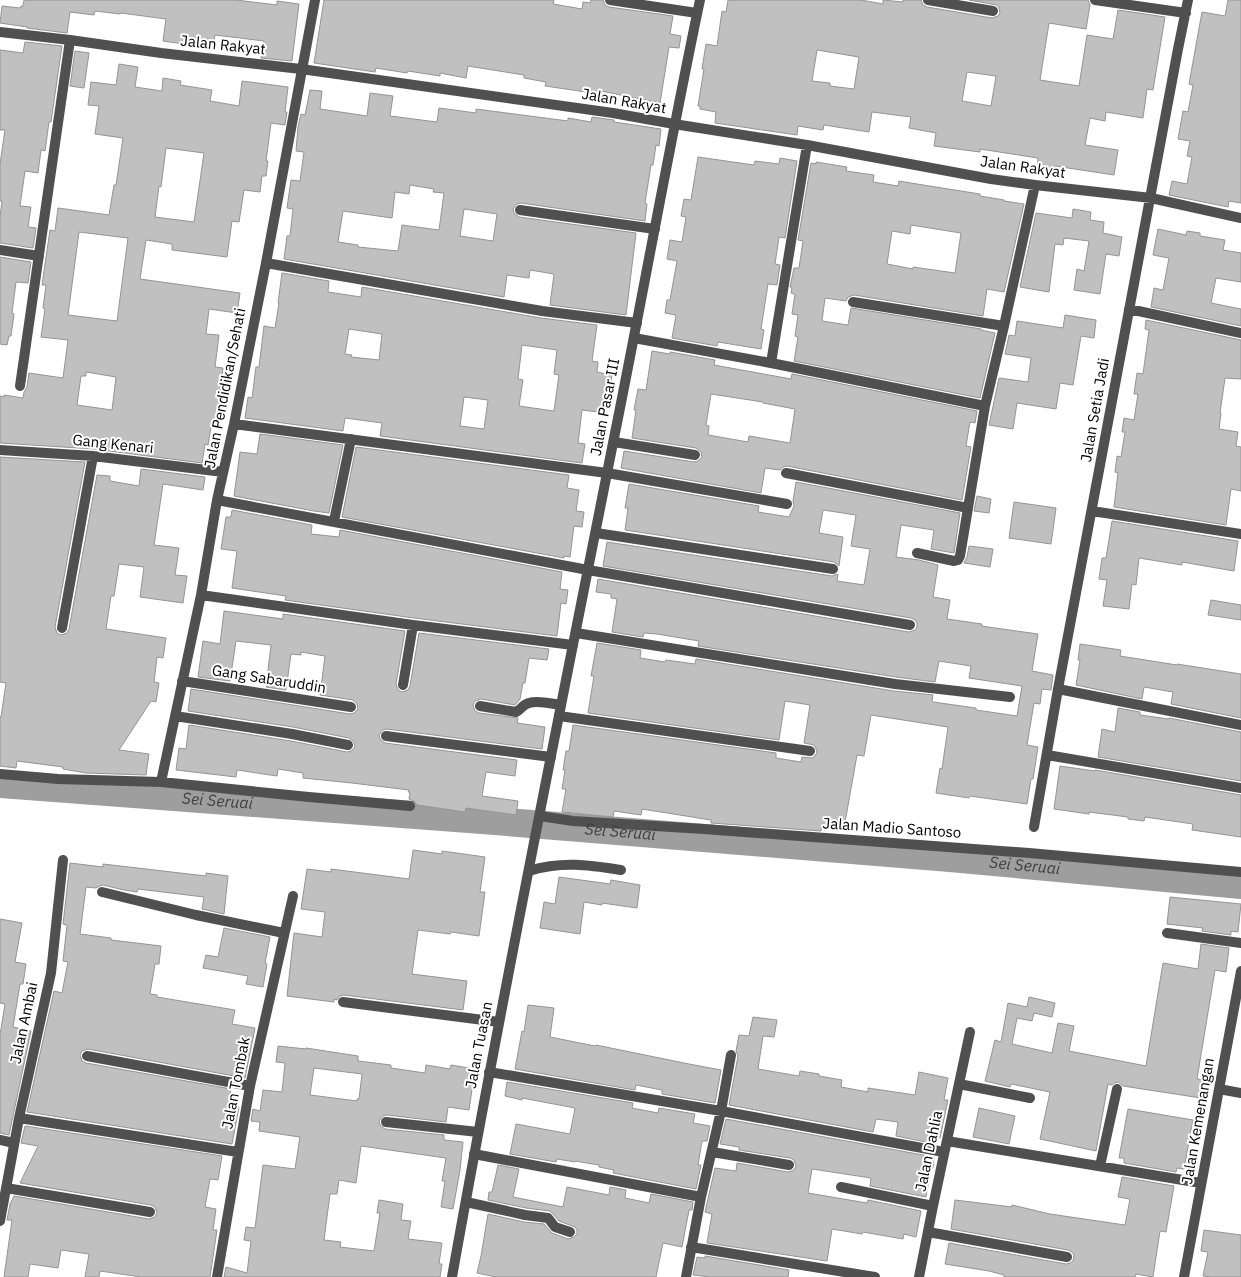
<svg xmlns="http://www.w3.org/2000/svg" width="1241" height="1277" viewBox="0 0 1241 1277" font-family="'IBM Plex Sans',sans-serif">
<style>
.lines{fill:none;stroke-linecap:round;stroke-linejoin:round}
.river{stroke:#9e9e9e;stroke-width:28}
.building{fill:#c0c0c0;stroke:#949494;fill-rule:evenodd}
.minor{stroke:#505050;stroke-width:10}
.tertiary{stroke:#505050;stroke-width:10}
.labels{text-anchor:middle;stroke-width:4;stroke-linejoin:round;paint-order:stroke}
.street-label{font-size:15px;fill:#000;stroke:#fff}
.water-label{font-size:16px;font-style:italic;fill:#3f3f3f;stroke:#fff}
</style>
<rect width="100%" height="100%" fill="#fff"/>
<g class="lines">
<path class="river" id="s1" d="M0,784L482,820L950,858L1241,885"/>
</g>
<path class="building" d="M24,0H236L277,5V1L299,4L292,61L261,58L264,41L215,35L214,40L191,37L190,45L163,41L166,19L121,13L120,14L95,11L94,15L70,12L67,33L27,28V27L0,23L2,6L20,8L21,6H23Z
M324,0H554L553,4L582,9L583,2L590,3L591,0H603L605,5L609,7L673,16L670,34L681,36L679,48L669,47L660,103L601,91L600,94L545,86L546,82L524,78V75L468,66L466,78L440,73V76L408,71L407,73L376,68L375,72L314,63Z
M728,0H861L883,4V0L903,2V0H921L923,5L927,7L992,18L998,16L1000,13L999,8L997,5L969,0H1088L1090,5L1086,29L1049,23L1040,80L1079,86L1087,35L1113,39L1118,10L1165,17L1153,90L1147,89L1143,118L1106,112L1105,121L1090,118L1085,145L1118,150L1114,175L1055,166L1054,172L1037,169L1038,158L980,149V152L934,146L936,133L909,128L911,117L872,112L869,132L824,125L823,130L798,126L797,135L715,123L716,112L700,109V106H698L704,69H702L706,44L717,46L722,11L726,12ZM817,50L859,57L854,89L830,86V83L812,81ZM967,72L996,76L991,106L962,101Z
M1228,0H1241V203L1229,201L1228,207L1169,195L1172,181L1187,184L1192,157L1187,156L1190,141L1178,139L1183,111L1188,112L1193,85L1189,84L1202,12L1225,16Z
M25,42L62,46L51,122H49L45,151L41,150L38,173L25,171L20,206L31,207L28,227L36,228L33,248L0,243V217L2,201H0V164L5,130H0V50L23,53Z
M75,51L89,53L84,88L70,86Z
M119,64L138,67L135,87L162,91L163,78L181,81L180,85L212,90L210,101L239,106L242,81L288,87L285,112H287L285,125L271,123L266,161H268L266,176H262L260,192L244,190L239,222L232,221L227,257L172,250V244L146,240L140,279L240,293L237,313L209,309L206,334L219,335L215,367L223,368L219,405H223L220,422L212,421L208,445L205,444L202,463L94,449L0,443V396L4,397V395L23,398L24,392L27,387L29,373L63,378L68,340L41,337L45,309L43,308L46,285H42L50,230L55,231L58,208L109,215L114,185H116L123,138L95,134L99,106L88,105L91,82L116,85ZM166,148L204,153L194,222L155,217L159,186L161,187ZM79,232L128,238L117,321L68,315ZM86,372L116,377L112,410L77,405L81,376H86Z
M310,90L322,91L320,109L367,116L370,93L393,96L390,116L437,122L439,108L476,113V109L568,121V118L591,122L592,117L614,120V122L661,129L659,146L656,145L653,165H651L645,203L647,204L645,221L521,203L517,204L513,209L514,213L519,217L636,233L626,315L550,305L554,274L530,270L529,278L507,275L504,297L284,259L287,236H290L293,209L287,208L291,180L300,181L304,152L296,151L298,127L301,114L305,115ZM410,185L434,189L433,192L444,193L439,230L402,225L398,251L358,247V245L338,242L343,211L392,218L395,192L409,194ZM464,209L497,214L493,241L460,236Z
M698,157L754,165L755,161L779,164L780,158L797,161L785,238L779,237L775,264L780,265L777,285L768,284L761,329L764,330L761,349L718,342L717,346L672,338L676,315L665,313L667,300H670L677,261L667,259L670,240L682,242L686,217L681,216L684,199L691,200Z
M816,162L847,167L846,171L874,175L873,182L898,186L899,181L923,185L980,194V196L1004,200V201L1024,204L1004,292L987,289L983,316L854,295L848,297L846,301L825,298L822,321L848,325L851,308L981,329V330L995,333L980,398L794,361L798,337L795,336L798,315L792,314L795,294L791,293L792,287H790L794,268H799L803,241L798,240L811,163L816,164ZM911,225L961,233L955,273L913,267V269L887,264L892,231L910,234Z
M1073,209L1091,212L1090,220L1104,222L1103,233L1122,237L1119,256L1106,254L1100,294L1074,290L1077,269L1084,271L1089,241L1064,238L1063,245L1055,244L1049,292L1020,287L1036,213L1072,218Z
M1158,229L1186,235L1187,231L1200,233V236L1225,240L1223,250L1241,253V282L1216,278L1211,303L1241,309V326L1151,307L1154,288L1163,290L1169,258L1153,255Z
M0,257L31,262L28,283L16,282L12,313L14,314L11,336H9L7,345L0,344Z
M282,273L329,281L328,292L361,297L362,287L541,318L597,325L592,361L598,362L597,372L612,375L610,386H609L605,413L582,410L578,443L585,444L582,463L380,436L382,423L345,418L343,431L245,418L248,397L252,398L256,367H259L264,326L275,328L279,303H278ZM349,329L382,334L379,360L351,357L352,355L345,354ZM522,345L557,350L554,374L559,375L554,411L519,406L523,380L518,379ZM464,397L488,400L484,429L460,426Z
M1065,315L1096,320L1094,338L1081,336L1073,385L1060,383L1056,409L1017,403L1013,429L989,425L999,378L1028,382L1031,358L1005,354L1009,335L1015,336L1017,321L1063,328Z
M1146,320L1241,340V379L1225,378L1220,413H1221L1219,429L1238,432L1236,446L1241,447V491L1231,489L1226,525L1114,507L1118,473L1115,472L1117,456L1121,457L1125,432H1122L1124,418L1134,420L1138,394H1134L1137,373L1143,374L1149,330L1145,329Z
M652,351L670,354V352L715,360L714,365L791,379L792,374L977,411L975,423L970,422L966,446L971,447L962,500L787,466L783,467L780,470L765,468L761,493L621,468L624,451L694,462L698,461L702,457L701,452L696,448L632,438L636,410H634L638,389L646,390ZM711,394L763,402V403L795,409L790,443L749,436L748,442L708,435L709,426L706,425Z
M260,434L343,445L329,513L314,511L234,496L240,452L257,454Z
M356,447L569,475L567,488L579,490L576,511L584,512L582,527L574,526L570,557L564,556V558L342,517Z
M0,457L85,462L55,627L57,633L61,635L67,633L69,629L97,475L110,476V481L139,486L141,469L205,477L203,490L163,484L154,545L179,548L175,575L187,576L183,603L140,597L144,567L119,564L114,596H111L106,629L166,638L163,658L157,657L154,682L159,683L156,702L151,701L119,750L149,754L146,775L86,773L63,769V767L17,761L16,768L0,766V716L1,717L6,683L0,682Z
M796,482L960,513L954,553L931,549L934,530L901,525L896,557L919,560L938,565L933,597L950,600L947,619L982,624L981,626L1038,634L1032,671L1053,675L1051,690L1042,689L1040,704L1034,703L1027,745L1038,747L1033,779H1031L1027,804L970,796L969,798L936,793L940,768L942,769L948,727L871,715L864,756L857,755L844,828L822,824L821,831L711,823V820L642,809L641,815L614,811L613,817L562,812L566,789H562L565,770H563L566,751H569L573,725L776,753V758L801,762L802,757L812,758L815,756L817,752L816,749L814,745L804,743L810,705L785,701L779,740L588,713L594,676H591L597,643L641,650L640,658L665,662L666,660L695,664L696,659L894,691L933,695L932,701L933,702L976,708V710L1017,716L1022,686L969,678L971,666L939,661L935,682L896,677L698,646L699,641L657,634L644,633L643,637L612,632L617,599L611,598V594L596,592L598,579L909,632L915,630L917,627V623L915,620L911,618L603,566L607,542L832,576L838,574L837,581L864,585L870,549L851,546L856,515L823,510L819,533L843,537L839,566L834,562L625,530L628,508H625L629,484L759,506L758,512L789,517L794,506L793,501Z
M977,496L991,499L989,513L974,511Z
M1014,502L1056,508L1051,544L1009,538Z
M232,510L312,525L311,534L339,537L340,530L562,572L560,589L568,590L566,604L561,603L557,636L414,618L285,600L286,596L232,588L237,551L221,549L226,517H231Z
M1112,521L1238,541L1234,571L1182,562V565L1139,558L1136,585L1132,584L1129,609L1103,606L1107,580L1099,579L1102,558H1106Z
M969,546L993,549L990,567L964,563L967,557Z
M1211,600L1241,605V620L1208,615Z
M224,611L283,619V614L405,631L396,684L398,690L402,692L408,690L410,686L419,633L549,649L547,660L529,658L525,683H523L520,699L515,705L481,699L475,701L473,705L475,711L479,713L518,718L517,723L545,727L542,749L387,729L383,730L379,735L380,739L385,743L517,760L515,776L486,772L482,796L518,801L516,815L466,808L465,812L417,805L414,801L409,799L410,792H408L409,790L352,783L303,778V773L278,769L277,776L237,770L236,777L176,770L179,748L186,749L189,725L291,741L347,752L351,751L355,747L354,742L349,738L293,727L188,711L191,689L350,714L354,713L358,709L357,704L353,700L320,695L325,656L301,652V655L291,654L286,690L266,687L271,645L236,641L230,681L198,677L203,641L220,644Z
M1080,644L1121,650L1120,656L1177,665V664L1241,674V718L1171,704L1173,692L1144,687L1142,699L1076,685L1080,660H1078Z
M1118,708L1140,712V715L1169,719V718L1241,732V781L1098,757L1102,729L1115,732Z
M1060,766L1095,771V770L1241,795V837L1192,830L1193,824L1145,817L1144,821L1128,819V817L1089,812V814L1054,809Z
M413,850L442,854V851L485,857L480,892H485L479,936L451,932L450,934L418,930L412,974L467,981L463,1010L344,995L340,996L337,1000L334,999V1002L287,996L294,933L322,937L325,912L301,909L307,869L331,872V869L409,879Z
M70,863L103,867V864L206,876V873L228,876L224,914L202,909L204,897L138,889L137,892L124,890L103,885L100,886L96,888L86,887L80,934L111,938V940L161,946L159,964H155L150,994L157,995V997L235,1010L232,1024L255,1028L245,1078L88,1049L82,1051L80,1055L82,1061L86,1063L231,1089L228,1104L239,1107L232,1144L27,1112L54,991L62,993L68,962L63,961L67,925L63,924Z
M559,877L610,884L611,880L640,885L637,908L602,903V905L584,902L580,934L540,928L544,902L555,904Z
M1170,897L1241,904L1238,932L1231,931V935L1202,931L1203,928L1167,924Z
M0,919L22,923L15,962L26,964L23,984H20L13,1027L31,1031L9,1135L0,1133V1035L5,1004L0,1003Z
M224,928L270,937L265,963L267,964L263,987L246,984L248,976L203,968L206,955L218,957Z
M1201,944L1229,948L1226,972L1215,970L1197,1079L1204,1080L1201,1098L1123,1086L1121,1084L1118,1082L1114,1083L1112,1085L1108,1084L1096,1151L1040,1139L1050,1092L1011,1084L1010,1087L985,1081L995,1040L1001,1042L1008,1003L1027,1007L1029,997L1055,1003L1052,1017L1034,1013L1032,1021L1017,1018L1012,1044L1052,1053L1058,1023L1074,1026L1069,1051L1146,1066L1163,963L1198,969Z
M528,1005L554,1008L550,1037L595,1046L596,1045L689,1064L721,1070L715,1103L662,1094V1090L636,1085L635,1090L515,1069L522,1031L524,1032Z
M753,1017L777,1020L774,1037L763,1036L758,1069L799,1076L800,1071L819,1074V1076L842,1080L841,1087L868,1092V1088L915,1095L919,1072L948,1078L944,1100H948L940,1138L937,1137L936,1144L896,1136L898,1122L876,1119L873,1132L729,1105L738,1056L736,1051L739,1035L749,1036Z
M278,1046L306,1049V1048L358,1056V1061L391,1065V1068L425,1073L426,1065L450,1069L451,1065L475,1069L469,1110L448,1107L446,1122L387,1115L383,1116L379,1121L380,1125L385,1129L444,1135V1140L463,1142L460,1170L453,1209L441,1207L445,1181H442L446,1158L361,1146L356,1183L339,1180L337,1194H330L324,1240L341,1242L340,1247L374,1251L380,1213H377L379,1200L403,1204L401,1220L411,1221L408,1239L442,1243L439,1264H442L440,1277H224L226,1267L247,1273L251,1241L244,1240L246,1227L255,1228L263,1165L295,1169L300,1137L259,1131L260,1122L251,1121L253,1109L260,1111L263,1090L282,1092L285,1063L276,1062ZM314,1068L362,1074L359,1099H357V1101L310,1095Z
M507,1082L633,1103L632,1108L658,1113L659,1108L695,1114L693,1123L710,1126L707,1141H702L698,1165H701L696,1189L613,1173L614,1170L599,1167V1165L575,1161V1162L557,1159L556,1162L510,1154L516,1124L570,1134L575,1108L522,1098V1100L505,1096Z
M979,1108L1015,1116L1009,1144L973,1137Z
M1128,1109L1193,1120L1184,1169L1177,1168L1176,1172L1124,1163V1158H1119Z
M726,1119L934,1157L933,1168L931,1167L926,1197L870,1186L871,1178L812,1169L808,1193L867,1203L868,1200L921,1211L916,1237L904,1234L903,1239L863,1232L862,1234L832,1229L827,1261L707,1243L712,1214L705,1212L715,1168L736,1171L737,1163L788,1172L794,1170L796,1166L794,1160L790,1158L739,1150V1147L720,1144Z
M25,1126L222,1156L218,1180L210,1179L205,1207L216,1209L213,1230H217L210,1277H141L100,1271L99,1277H85L89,1254L61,1250L58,1268L30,1264L28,1277H4L12,1220H7L10,1204L14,1196L149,1219L155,1217L157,1213L155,1207L151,1205L20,1183L38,1146L21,1143Z
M498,1165L519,1169L513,1197L563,1207L567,1187L609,1195L610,1187L626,1190L625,1198L649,1203L651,1194L693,1202L692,1210H689L682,1247L663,1243L656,1277H496L477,1273L481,1256L488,1214L524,1222L544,1224L552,1233L568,1239L574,1237L577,1234V1230L575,1227L559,1221L553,1214L550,1211L526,1208L488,1200L489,1192H492Z
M1122,1177L1174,1186L1166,1232L1160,1231L1153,1277L1136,1274L1135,1277H1004V1275L989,1271L945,1264L949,1243L1066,1264L1070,1263L1073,1261L1074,1255L1072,1252L1068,1250L951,1229L955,1200L1012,1207V1205L1050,1214L1125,1225L1130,1199L1118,1197Z
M1204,1230L1241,1235V1277H1211L1203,1276L1208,1252L1201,1251Z
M705,1256L789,1270L788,1277H710L693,1275L697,1257L705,1258Z"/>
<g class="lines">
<path class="minor" d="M610,0L697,13
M928,0L993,11
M1095,0L1186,13
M674,124L807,145L991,179L1035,185L1151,198L1241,218
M520,210L655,229
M0,250L39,256
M266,263L542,311L637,323
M853,302L1004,326
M1129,309L1241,333
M634,338L771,363L985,406
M771,363L807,145
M20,386L70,40
M234,424L607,473L787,504
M614,442L695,455
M0,450L93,456L223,472
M786,473L968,508
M217,500L588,570L910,625
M1092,511L1241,534
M334,521L351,439
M596,533L833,569
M917,553L954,561L958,560L960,556L985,406L1004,326L1035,185
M201,595L413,625L573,645
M62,628L93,456
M576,633L895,684L1010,697
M182,681L351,707
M403,685L413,625
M1058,689L1241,725
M480,706L516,712C521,710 523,704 529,703C538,700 552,704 561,705
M175,716L292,734L348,745
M559,716L810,751
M386,736L551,757
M1047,755L1241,788
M0,774L58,779L161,782L309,797L410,806
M161,782L201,595L217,500L234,424L266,263L315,0
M540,816L573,821L704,829L1029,853L1241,872
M1034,827L1058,689L1178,49L1188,0
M529,871C562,861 588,865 621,870
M102,892L196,915L284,933
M1167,933L1241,943
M343,1002L499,1022
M87,1056L250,1086
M489,1072L721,1111L944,1152
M959,1084L1030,1098
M1219,1089L1241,1093
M19,1118L238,1152
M386,1122L478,1132
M0,1140L14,1143
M947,1141L1201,1183
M712,1152L789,1165
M474,1154L701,1197
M1100,1166L1117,1089
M841,1187L933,1206
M6,1188L150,1212
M466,1202L525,1215L548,1218L555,1227L570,1232
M0,1221L19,1118L51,973L63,860
M928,1232L1067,1257
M691,1247L875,1277
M217,1277L250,1086L293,896
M686,1277L701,1197L721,1111L731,1055
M919,1277L933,1206L970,1032
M1184,1277L1241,971"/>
<path class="tertiary" d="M0,32L70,40L161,53L301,69L613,113L674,124
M452,1277C502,998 558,721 613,443C643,295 669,147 700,0"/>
</g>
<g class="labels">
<g class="street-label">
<text transform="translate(223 45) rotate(6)" y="5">Jalan Rakyat</text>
<text transform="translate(624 101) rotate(10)" y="5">Jalan Rakyat</text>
<text transform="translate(1023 167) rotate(8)" y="5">Jalan Rakyat</text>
<text transform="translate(225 388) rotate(-79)" y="5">Jalan Pendidikan/Sehati</text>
<text transform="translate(605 407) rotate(-79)" y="5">Jalan Pasar III</text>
<text transform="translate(1095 410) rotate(-80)" y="5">Jalan Setia Jadi</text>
<text transform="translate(113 444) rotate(6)" y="5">Gang Kenari</text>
<text transform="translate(269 679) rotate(9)" y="5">Gang Sabaruddin</text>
<text transform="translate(892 828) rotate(4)" y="5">Jalan Madio Santoso</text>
<text transform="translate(24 1023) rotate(-78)" y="5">Jalan Ambai</text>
<text transform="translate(479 1045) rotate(-79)" y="5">Jalan Tuasan</text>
<text transform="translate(236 1083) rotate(-79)" y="5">Jalan Tombak</text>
<text transform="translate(1198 1121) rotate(-80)" y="5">Jalan Kemenangan</text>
<text transform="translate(929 1151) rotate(-78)" y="5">Jalan Dahlia</text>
</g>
<g class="water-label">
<text dy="6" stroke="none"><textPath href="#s1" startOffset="218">Sei Seruai</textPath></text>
<text dy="6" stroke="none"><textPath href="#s1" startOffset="622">Sei Seruai</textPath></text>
<text dy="6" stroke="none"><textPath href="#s1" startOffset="1028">Sei Seruai</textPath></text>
</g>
</g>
</svg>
